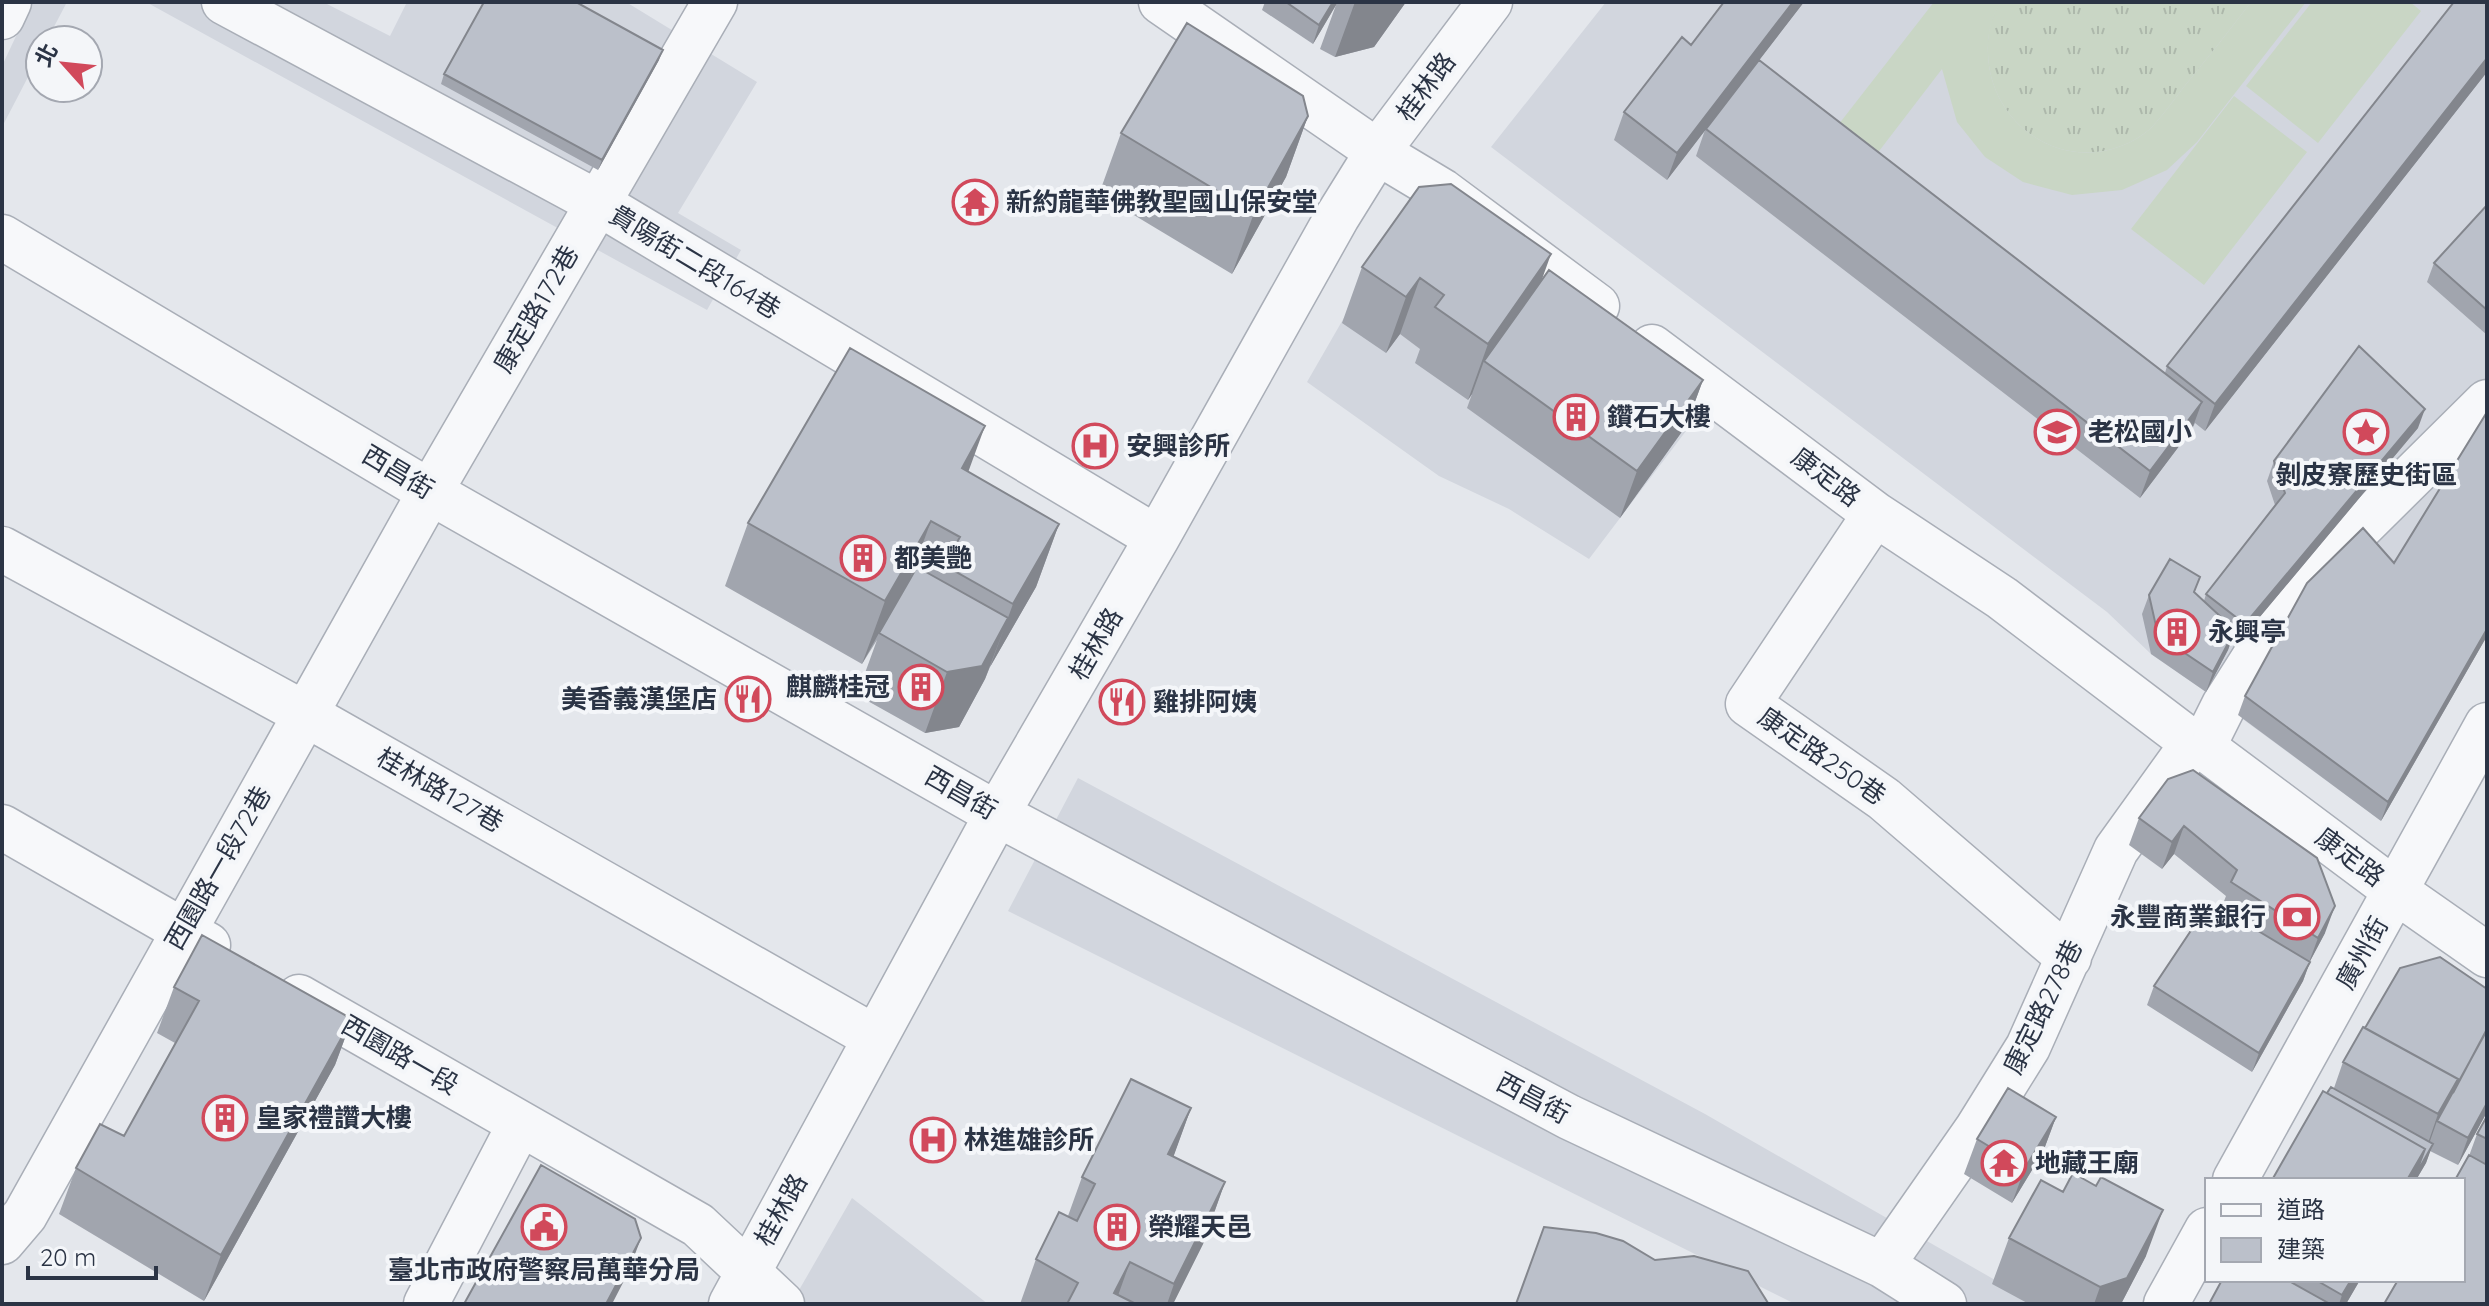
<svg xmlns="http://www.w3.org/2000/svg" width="2489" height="1306" viewBox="0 0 2489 1306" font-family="Quicksand,'Noto Sans TC',sans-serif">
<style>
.built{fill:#d2d6de}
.grass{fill:url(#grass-tufts)}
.pitch{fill:#c9d6c5}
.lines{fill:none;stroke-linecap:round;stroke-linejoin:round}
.minor-casing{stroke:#a9aeb7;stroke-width:47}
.minor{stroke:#f7f8fa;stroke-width:44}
.wall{fill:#a1a5ae}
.shaded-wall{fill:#83868d}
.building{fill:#bbc0ca;stroke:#83868d;stroke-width:2}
.labels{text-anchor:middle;stroke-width:8;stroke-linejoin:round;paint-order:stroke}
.street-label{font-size:26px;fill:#2b3445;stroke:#f4f6f9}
.poi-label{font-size:26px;font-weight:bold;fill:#2b3445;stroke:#f4f6f9;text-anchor:start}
</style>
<defs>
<pattern id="grass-tufts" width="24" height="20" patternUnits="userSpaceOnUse" patternTransform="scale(2)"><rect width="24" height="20" fill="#c9d6c5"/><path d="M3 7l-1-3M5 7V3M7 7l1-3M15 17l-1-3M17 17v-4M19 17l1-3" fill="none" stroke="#adb8ab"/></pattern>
</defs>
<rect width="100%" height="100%" fill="#e4e7ec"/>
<path class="built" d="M32,2H67L47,40H40V54L2,127V66Z
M146,2H323L390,36L407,2H626L757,82L678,213L741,250L707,310Z
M1606,2H2487V633L2381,821L2206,692L2151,654L2107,612L1491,147Z
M1387,243L1538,313L1689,427L1589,559L1509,509L1439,476L1307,382Z
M1078,778L1705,1114L2037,1304H1795L1008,911Z
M852,1198L988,1304H791Z"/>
<path class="grass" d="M2001,2H2251C2229,31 2206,60 2183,88C2173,101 2163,115 2152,127C2145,134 2131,143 2121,146C2056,171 1990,121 1988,54C1987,37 1990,16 2001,2Z"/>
<path class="pitch" d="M1934,2H2001C1991,16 1987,37 1988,54C1990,121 2056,171 2121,146C2131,143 2145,134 2152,127C2163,115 2173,101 2183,88C2206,60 2229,31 2251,2H2306L2197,142L2167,170L2122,190L2072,195L2023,182L1985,157L1957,122L1942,69L1873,159L1835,129Z
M2312,2H2410L2421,11L2318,143L2246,86Z
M2234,96L2307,152L2204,285L2131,229Z"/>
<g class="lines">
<g class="minor-casing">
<path id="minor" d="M224,2L598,203L1157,538
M1161,2L1387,158L1442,191L1597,306
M2,17L9,2
M2,237L430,492L997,814L1569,1117L1882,1265L1944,1304
M1652,347L1875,514L2002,598L2193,743L2203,747L2397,892L2487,955
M1875,514L1748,704L1884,799L2069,958
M2,549L307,715L874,1037
M2203,747L2224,705L2297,590L2487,402
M2,827L208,945
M299,997L698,1225L782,1304
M2235,1180L2487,725
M2,1242L25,1215L430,492L715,2
M1882,1265L1977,1129L2028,1047L2116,850L2193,743
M426,1304L520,1124
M731,1304L997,814L1157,538L1337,217L1378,151L1490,2
M2166,1304L2207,1230"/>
</g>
<use href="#minor" class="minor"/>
</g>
<path class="wall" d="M1265,2H1406L1374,47L1335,57L1320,49L1336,5L1313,44L1262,10Z
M1804,2L1759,60L2165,373L2167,366L2487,2V72L2205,431L2195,423L2192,429L2140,498L1696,156L1705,130L1667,180L1614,140L1624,112L1691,45Z
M659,60L598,170L441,84L444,74Z
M1308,116L1286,177L1232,274L1099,194L1121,133Z
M2487,205V335L2427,282L2434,263Z
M1362,267L1541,281L1703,380L1686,426L1620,518L1467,408L1472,394L1468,400L1415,363L1420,349L1400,334L1386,353L1342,323Z
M2487,412V636L2381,821L2238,715L2245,696L2394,563Z
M2418,428L2238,643L2232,639L2228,650L2206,692L2151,654L2142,614L2149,595L2204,601L2206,594L2275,505L2267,481L2274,461Z
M968,472L1059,524L1036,587L990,667L985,679L959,727L925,733L857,695L877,640L862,664L725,586L748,523Z
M2168,779L2325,933L2310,961L2303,981L2252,1072L2147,1005L2154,986L2221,909L2226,896L2174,854L2162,869L2129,845L2139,818Z
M174,987L352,1019L335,1065L204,1301L59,1214L76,1168L124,1136L175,1043L157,1033Z
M2487,989V1112L2458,1165L2430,1151L2426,1163L2416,1180H2272L2327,1093L2334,1088L2343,1062L2365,1028Z
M1191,1108L1173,1157L1225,1182L1203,1244L1173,1304H1020L1036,1259L1068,1216L1082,1177Z
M2487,1116V1304L2469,1156L2477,1134Z
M2056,1117L2043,1152L2012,1203L1964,1174L1977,1139Z
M2009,1238L2146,1256L2121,1304H2029L1992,1284Z
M2222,1280H2360L2346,1304H2209Z"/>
<path class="shaded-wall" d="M1333,2H1337L1336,5L1313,44L1319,25Z
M1355,2H1406L1374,47L1335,57Z
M1793,2H1804L1667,180L1677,153Z
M663,50L659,60L598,170L602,160Z
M2487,58V72L2205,431L2215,404Z
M1308,116L1286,177L1232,274L1254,213Z
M1551,254L1531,310L1484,361L1472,394L1468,400L1488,344Z
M1420,278L1400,334L1386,353L1406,297Z
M1703,380L1686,426L1620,518L1637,471Z
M2202,402L2192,429L2140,498L2150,471Z
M2425,409L2418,428L2238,643L2245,624Z
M985,426L962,489V468Z
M931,521L908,584L879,633L862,664L885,601Z
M1059,524L1036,587L990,667L1013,604Z
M1008,618L985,679L959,727L925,733L947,672Z
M2487,629V636L2381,821L2388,802Z
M2235,630L2228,650L2206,692L2213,672Z
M2184,826L2174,854L2162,869L2172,842Z
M2335,906L2325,933L2308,965L2318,938Z
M2310,962L2303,981L2252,1072L2259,1053Z
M352,1019L335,1065L204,1301L221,1255Z
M2458,1079L2445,1114L2437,1121L2430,1141L2426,1149L2438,1114Z
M2487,1103V1112L2458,1165L2468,1138Z
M1191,1108L1169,1169L1168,1154Z
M2056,1117L2043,1152L2012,1203L2025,1168Z
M2433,1144L2426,1163L2416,1180H2407L2425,1149Z
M1225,1182L1203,1244L1173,1304H1167L1174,1284Z
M2163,1210L2146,1256L2121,1304H2094L2100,1287Z
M641,1238L628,1273L612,1304H606Z
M1130,1262L1115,1304L1114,1293Z
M2351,1280H2360L2346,1304H2339L2342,1295Z"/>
<path class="building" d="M484,2H576L663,50L602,160L444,74Z
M1286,2H1333L1319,25Z
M1724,2H1793L1677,153L1624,112L1682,37L1691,45Z
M2454,2H2487V58L2215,404L2167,366Z
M1187,23L1303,96L1308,116L1254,213L1121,133Z
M1759,60L2202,402L2150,471L1706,129Z
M1451,184L1551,254L1488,344L1435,307L1444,295L1420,278L1406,297L1362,267L1419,187Z
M2487,205V310L2434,263Z
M1549,270L1703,380L1637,471L1484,361Z
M2359,346L2425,409L2245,624L2206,594L2285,493L2274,461Z
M850,348L985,426L962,468L1059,524L1013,604L944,565L960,537L931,521L885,601L748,523Z
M2487,412V629L2388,802L2245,696L2307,583L2363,528L2394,563Z
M2170,559L2200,577L2194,592L2235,630L2213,672L2158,635L2149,595Z
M917,567L1008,618L982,666L947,672L879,633Z
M2193,770L2317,858L2335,906L2318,938L2231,882L2237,870L2184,826L2172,842L2139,818L2168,779Z
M2210,902L2310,962L2259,1053L2154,986Z
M202,935L352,1019L221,1255L76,1168L100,1124L124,1136L199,1001L174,987Z
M2440,957L2487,989V1029L2453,1093L2458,1079L2365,1028L2400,968Z
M2363,1027L2458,1079L2438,1114L2343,1062Z
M2487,1030V1103L2468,1138L2437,1121Z
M1131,1079L1191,1108L1168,1154L1225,1182L1174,1284L1130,1262L1114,1293L1136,1304H1067L1078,1283L1036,1259L1059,1212L1077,1221L1095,1184L1082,1177Z
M2331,1087L2433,1144L2415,1176L2425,1149L2327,1093Z
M2008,1088L2056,1117L2025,1168L1977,1139Z
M2323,1091L2425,1149L2407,1180H2272Z
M2487,1116V1139L2477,1134Z
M2469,1155L2487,1165V1304H2384L2398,1280H2463V1180H2455Z
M541,1165L635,1219L641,1238L606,1304H464Z
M2073,1173L2096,1186L2101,1177L2163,1210L2127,1278L2100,1287L2009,1238L2041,1180L2063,1192Z
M1544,1227L1596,1233L1623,1241L1655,1260L1694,1256L1748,1271L1768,1303L1516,1304Z
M2222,1280H2287L2330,1304H2209Z
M2316,1280H2351L2342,1295Z"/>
<defs>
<g id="temple-ring" transform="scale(2.3)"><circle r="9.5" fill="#f4f6f9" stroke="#d1495b" stroke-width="1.5"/><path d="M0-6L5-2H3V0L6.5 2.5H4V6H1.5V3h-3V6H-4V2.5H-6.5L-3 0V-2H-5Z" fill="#d1495b"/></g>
<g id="building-ring" transform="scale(2.3)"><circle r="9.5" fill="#f4f6f9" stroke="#d1495b" stroke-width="1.5"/><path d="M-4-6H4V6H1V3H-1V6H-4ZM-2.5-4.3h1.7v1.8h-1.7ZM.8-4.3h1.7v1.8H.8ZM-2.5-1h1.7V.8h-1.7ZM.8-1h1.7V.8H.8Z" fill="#d1495b"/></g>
<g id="school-ring" transform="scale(2.3)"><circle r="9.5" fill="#f4f6f9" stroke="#d1495b" stroke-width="1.5"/><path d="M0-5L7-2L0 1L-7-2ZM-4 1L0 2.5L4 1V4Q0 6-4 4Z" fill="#d1495b"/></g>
<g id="sight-ring" transform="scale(2.3)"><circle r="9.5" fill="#f4f6f9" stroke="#d1495b" stroke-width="1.5"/><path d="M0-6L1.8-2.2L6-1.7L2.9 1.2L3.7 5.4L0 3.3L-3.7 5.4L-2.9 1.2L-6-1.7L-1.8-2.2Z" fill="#d1495b"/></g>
<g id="hospital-ring" transform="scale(2.3)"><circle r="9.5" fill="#f4f6f9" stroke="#d1495b" stroke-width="1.5"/><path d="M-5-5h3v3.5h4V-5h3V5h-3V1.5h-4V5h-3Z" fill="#d1495b"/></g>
<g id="restaurant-ring" transform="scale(2.3)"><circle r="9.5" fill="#f4f6f9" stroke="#d1495b" stroke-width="1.5"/><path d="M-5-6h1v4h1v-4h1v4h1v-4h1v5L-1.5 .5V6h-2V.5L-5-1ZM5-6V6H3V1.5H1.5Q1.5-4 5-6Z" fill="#d1495b"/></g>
<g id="bank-ring" transform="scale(2.3)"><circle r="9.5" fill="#f4f6f9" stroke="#d1495b" stroke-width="1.5"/><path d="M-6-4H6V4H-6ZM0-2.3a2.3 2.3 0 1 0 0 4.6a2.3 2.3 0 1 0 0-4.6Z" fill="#d1495b"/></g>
<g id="civic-ring" transform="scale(2.3)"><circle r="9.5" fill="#f4f6f9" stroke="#d1495b" stroke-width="1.5"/><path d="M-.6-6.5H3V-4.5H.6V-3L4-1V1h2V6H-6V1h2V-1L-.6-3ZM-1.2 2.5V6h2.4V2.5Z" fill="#d1495b"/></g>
</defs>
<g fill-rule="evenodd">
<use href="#temple-ring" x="975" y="202"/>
<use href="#building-ring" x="1576" y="417"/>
<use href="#school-ring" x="2057" y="432"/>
<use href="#sight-ring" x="2366" y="432"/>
<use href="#hospital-ring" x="1095" y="446"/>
<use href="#building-ring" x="863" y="558"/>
<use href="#building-ring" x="2177" y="632"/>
<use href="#building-ring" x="921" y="687"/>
<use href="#restaurant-ring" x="748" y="699"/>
<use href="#restaurant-ring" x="1122" y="702"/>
<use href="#bank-ring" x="2297" y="917"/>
<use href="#building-ring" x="225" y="1118"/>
<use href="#hospital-ring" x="933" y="1140"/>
<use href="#temple-ring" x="2004" y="1163"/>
<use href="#civic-ring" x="544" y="1227"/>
<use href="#building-ring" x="1117" y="1227"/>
</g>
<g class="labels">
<g class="street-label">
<text transform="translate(1426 87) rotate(-53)" y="9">桂林路</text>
<text transform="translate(695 262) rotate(31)" y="9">貴陽街二段164巷</text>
<text transform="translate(536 309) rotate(-60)" y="9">康定路172巷</text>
<text transform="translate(398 472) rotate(31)" y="9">西昌街</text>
<text transform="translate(1826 477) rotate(37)" y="9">康定路</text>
<text transform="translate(1096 644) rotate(-60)" y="9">桂林路</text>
<text transform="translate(1822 756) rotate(35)" y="9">康定路250巷</text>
<text transform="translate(440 790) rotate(30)" y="9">桂林路127巷</text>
<text transform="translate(961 793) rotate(30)" y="9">西昌街</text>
<text transform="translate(2350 857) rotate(37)" y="9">康定路</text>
<text transform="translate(218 868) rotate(-60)" y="9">西園路一段72巷</text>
<text transform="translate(2362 953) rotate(-61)" y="9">廣州街</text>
<text transform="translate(2043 1007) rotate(-64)" y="9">康定路278巷</text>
<text transform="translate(400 1055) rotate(30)" y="9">西園路一段</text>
<text transform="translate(1533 1098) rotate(28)" y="9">西昌街</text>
<text transform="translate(781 1210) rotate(-61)" y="9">桂林路</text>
</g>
<g class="poi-label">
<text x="1006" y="211">新約龍華佛教聖國山保安堂</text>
<text x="1607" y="426">鑽石大樓</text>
<text x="2088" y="441">老松國小</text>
<text x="1126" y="455">安興診所</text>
<text x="2366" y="484" text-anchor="middle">剝皮寮歷史街區</text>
<text x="894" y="567">都美艷</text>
<text x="2208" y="641">永興亭</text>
<text x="890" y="696" text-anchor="end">麒麟桂冠</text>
<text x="717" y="708" text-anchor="end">美香義漢堡店</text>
<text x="1153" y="711">雞排阿姨</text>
<text x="2266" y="926" text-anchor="end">永豐商業銀行</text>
<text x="256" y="1127">皇家禮讚大樓</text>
<text x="964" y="1149">林進雄診所</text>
<text x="2035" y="1172">地藏王廟</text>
<text x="1148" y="1236">榮耀天邑</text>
<text x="544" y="1279" text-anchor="middle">臺北市政府警察局萬華分局</text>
</g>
</g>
<rect width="2489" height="1306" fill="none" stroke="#2b3445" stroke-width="8"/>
<rect x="2205" y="1178" width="260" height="104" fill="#f4f6f9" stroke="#a4a8b1" stroke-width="2"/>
<rect x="2221" y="1204" width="40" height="12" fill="#f7f8fa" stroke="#a4a8b1" stroke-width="2"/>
<text x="2277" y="1218" font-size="24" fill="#2b3445">道路</text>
<rect x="2221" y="1238" width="40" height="24" fill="#bbc0ca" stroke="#a4a8b1" stroke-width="2"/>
<text x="2277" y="1258" font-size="24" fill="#2b3445">建築</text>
<g transform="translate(64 64) rotate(297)"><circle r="38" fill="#f4f6f9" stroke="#a4a8b1" stroke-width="2"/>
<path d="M0-6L14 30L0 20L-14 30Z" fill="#d1495b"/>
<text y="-12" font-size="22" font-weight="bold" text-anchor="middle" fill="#2b3445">北</text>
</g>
<path d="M28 1266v12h128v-12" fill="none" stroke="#2b3445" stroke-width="4"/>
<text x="40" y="1266" font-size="24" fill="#2b3445" stroke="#f4f6f9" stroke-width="6" paint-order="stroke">20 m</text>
</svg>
